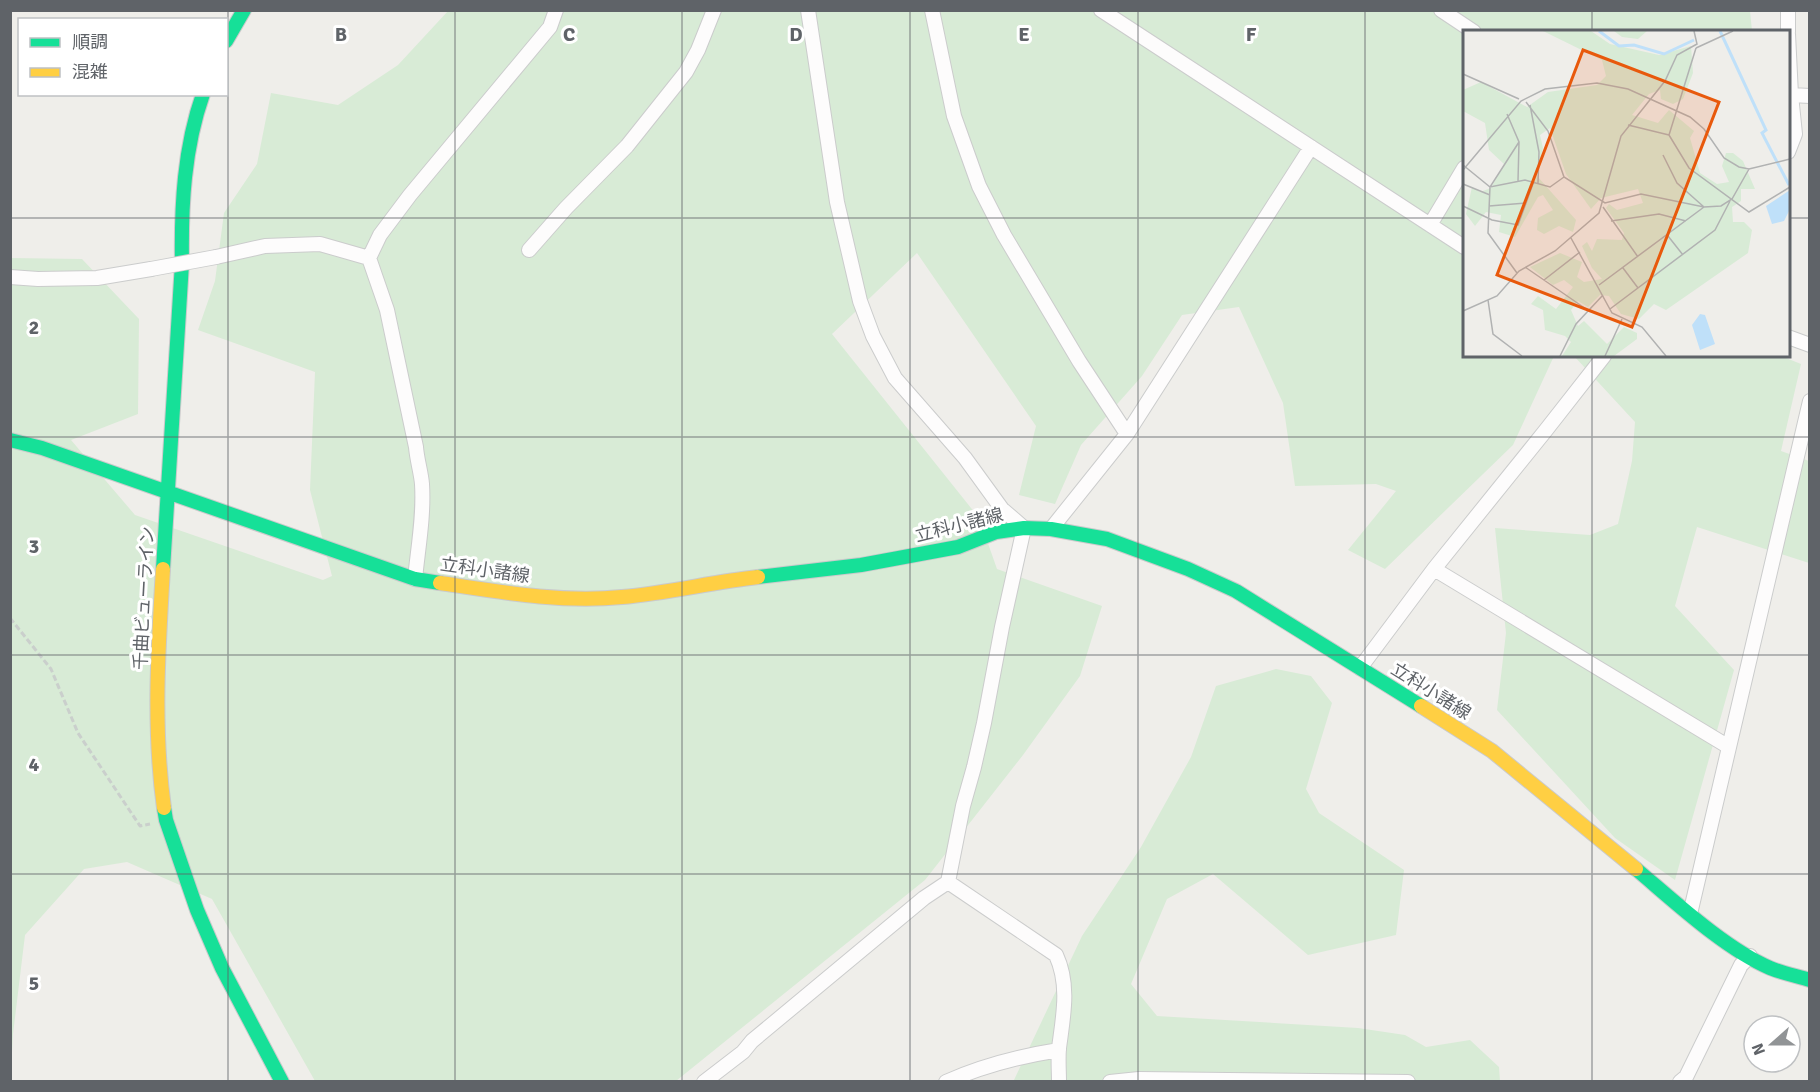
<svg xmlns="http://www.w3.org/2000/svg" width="1820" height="1092" viewBox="0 0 1820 1092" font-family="Signika,'Noto Sans JP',sans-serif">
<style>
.green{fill:#d8ebd6}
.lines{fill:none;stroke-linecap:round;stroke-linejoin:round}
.street-casing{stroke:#cbcccc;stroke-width:16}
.fast-casing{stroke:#cacacb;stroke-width:16}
.slow-casing{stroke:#cacacb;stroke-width:16}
.path{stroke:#cacfcc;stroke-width:3;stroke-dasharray:6 3;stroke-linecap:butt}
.street{stroke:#fdfcfc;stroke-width:14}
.fast{stroke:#16e098;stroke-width:14}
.slow{stroke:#ffcf43;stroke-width:14}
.street-bridge-casing{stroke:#cbcccc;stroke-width:16;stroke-linecap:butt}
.street-bridge{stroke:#fdfcfc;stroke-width:14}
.grid{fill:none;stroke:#5f6368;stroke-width:1.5;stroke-opacity:0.55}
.labels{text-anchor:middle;stroke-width:6;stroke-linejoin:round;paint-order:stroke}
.street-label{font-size:18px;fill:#5f6368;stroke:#fff}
.inset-river{fill:none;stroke:#bfe0f9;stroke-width:3}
.inset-road{fill:none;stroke:#b1b2b2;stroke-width:1.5}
.view{fill:#e8590c;fill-opacity:0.15;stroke:#e8590c;stroke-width:3}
.inset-edge{fill:none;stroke:#5f6368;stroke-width:3}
.grid-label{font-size:20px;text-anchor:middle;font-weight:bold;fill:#5f6368;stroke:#fff;stroke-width:6;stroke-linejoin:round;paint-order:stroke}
</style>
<rect width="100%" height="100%" fill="#efeeea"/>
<path class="green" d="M448,11H1750L1752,31L1464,32V356H1554L1513,445L1385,569L1348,550L1396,491L1376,484L1295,486L1283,403L1239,307L1182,315L1142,376L1081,445L1055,504L1019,495L1036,426L917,253L832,334L979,518L997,569L1102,606L1080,676L1023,755L925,880L676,1081H315L212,899L127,862L84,869L25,935L13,1034L11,1071V258L82,259L139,319L138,414L71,440L135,515L323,580L332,576L310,490L315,372L198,330L215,281L224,213L257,164L271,93L338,105L398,65Z
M1574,356H1781L1801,364L1781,451L1809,461V563L1697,527L1675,606L1734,670L1675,880L1615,838L1497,710L1506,633L1495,528L1590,535L1618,524L1632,461L1635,422Z
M1276,669L1311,676L1332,703L1306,789L1319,813L1404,870L1396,935L1308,955L1213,874L1167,899L1131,984L1157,1016L1358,1028L1405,1035L1426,1047L1470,1040L1499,1067L1500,1081L1004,1082L1014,1080L1082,936L1141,847L1191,757L1216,686Z"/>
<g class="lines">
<g class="street-casing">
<path id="street" d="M932,10L954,116L979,186L1004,235L1079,361L1127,434
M1101,10L1464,247
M1441,10L1474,32
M1788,10V32
M1788,34L1791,95L1795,134L1788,152
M1791,95L1810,96
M1430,225L1464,168
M529,250L566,208L627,146L686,72L698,50L714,10
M216,257L265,246L320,244L369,258
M10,277L38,279L97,278L151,269
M1788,337L1810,345
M1051,529L1127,434L1311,147
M1434,569L1729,747
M415,579C418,548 424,516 422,484C421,472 417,460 416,447L387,310L369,258L380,235L410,195L550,27L556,10
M1360,668L1434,569L1546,430L1604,356
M948,882L1056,955C1070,985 1063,1017 1059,1048C1058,1059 1059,1071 1059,1082
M1690,914L1810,401
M704,1082L743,1052L752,1041L924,898L948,882L963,806L974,767L984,723L1002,627L1024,528L1002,509L965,458L895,378L873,336L860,301L837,202L808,10
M946,1082C982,1066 1021,1056 1059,1050
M1110,1082L1139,1079L1408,1082
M1680,1082L1686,1077L1741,965L1750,956"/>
</g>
<g class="fast-casing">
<path id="fast" d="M226,41L244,10
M10,440L42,448L415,579L440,583
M163,569L182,263C181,206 184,148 203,94
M758,577L861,565L958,547L996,532L1024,528L1051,529L1107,539L1188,569L1236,591L1421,706
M164,808L166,820L197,910L222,968L282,1082
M1636,869C1674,901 1724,948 1770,968C1782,973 1797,976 1810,980"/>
</g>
<g class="slow-casing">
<path id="slow" d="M163,569C158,649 153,729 164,808
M440,583C500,592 561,603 622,597C668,593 712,582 758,577
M1421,706L1492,751L1636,869"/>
</g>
<path class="path" d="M10,618L51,669L78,733L140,826L150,824"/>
<use href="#street" class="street"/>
<use href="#fast" class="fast"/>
<use href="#slow" class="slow"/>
<g class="street-bridge-casing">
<path id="street-bridge" d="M151,269L216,257"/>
</g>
<use href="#street-bridge" class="street-bridge"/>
</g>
<path class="grid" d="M228,10V1082M455,10V1082M682,10V1082M910,10V1082M1138,10V1082M1365,10V1082M1592,10V32M10,218H1464M1788,218H1810M1592,356V1082M10,437H1810M10,655H1810M10,874H1810"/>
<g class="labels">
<g class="street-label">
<text transform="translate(959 525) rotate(-14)" y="6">立科小諸線</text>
<text transform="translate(485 570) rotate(8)" y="6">立科小諸線</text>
<text transform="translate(144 598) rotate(-87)" y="6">千曲ビューライン</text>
<text transform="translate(1431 691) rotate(32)" y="6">立科小諸線</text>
</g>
</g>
<g transform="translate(1463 30)">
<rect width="327" height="327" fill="#efeeea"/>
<path d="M80,1H128L147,14L196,25L228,16L230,43L220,69L210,74L198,69L197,60L186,64L169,85L195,93L206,80L231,101L227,108L237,143L254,154L266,152L259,136L263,123H270L280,131L292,159H278V171L269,177L270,192H281L289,200L285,223L203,280L191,274L176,289L158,284L146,266L137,265L125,277L115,271L108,280L115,296L121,291L144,314L161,297L174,303V309L151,326H99L108,312L102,306L82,300L80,280L68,274L75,266L93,279L110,257L101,250L90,255L67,237L97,223L119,232L114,247L121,252L139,249L129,238L119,216L124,212L129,221L134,209L159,210L161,203L143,178L146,174L154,180L180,173L175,159L138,168L128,179L103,144L87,98L77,105L80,118L74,146L113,190L110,202L96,196L81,204L74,200L75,188L90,180L80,165L75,167L52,207L36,202L38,185L23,182L12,196L3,184L9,157L17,162L28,158L41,134L26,120L22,93L0,81V60L18,52L64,77L85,62L134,55L143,46L139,30ZM151,1H184L175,9L159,7Z" fill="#d8ebd6"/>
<path d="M327,160V179L321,191L309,194L303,176ZM237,284L242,285L252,314L237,320L229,295Z" fill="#bfe0f9"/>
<path class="inset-river" d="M136,1L156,16L171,15L201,24L231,10M257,1L303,100L299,103L326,155"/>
<path class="inset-road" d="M233,18L270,1M0,44L56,69M63,72L85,101L101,147L142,173L178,164L241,177L258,176L269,169L286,139M67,75L76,122L75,153M44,84L56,112L55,151M165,95L206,105M206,105L226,138L286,182L327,157M206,105L233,18M200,125L214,153L241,177M0,135L27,157L62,150L87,157L101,147M0,140L58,71L82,59L134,53L165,59L227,87L241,99L261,128L276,137L286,139L327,129M0,154L27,165M0,176L29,190L55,195L71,151M26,176L63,173M140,177L175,227M148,191L196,184L223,191M205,206L220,225M108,208L149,283L179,297L203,326M62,237L126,281M160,238L175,258M54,243L25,203L27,157L56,112M81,250L117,222M136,255L241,177M25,270L30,304L59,326M147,279L252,200L267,171M0,281L34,266L56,241L92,221L136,183L158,106L202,51L214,25L234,14L231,1M97,326L113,294L140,265M142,326L159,289"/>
<path class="view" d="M120,20L256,72L169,297L34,245Z"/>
<rect width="327" height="327" class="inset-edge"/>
</g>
<g class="grid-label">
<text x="341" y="41">B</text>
<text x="569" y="41">C</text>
<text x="796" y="41">D</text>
<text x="1024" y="41">E</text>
<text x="1251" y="41">F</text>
<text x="34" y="334">2</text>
<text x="34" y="553">3</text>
<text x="34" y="771">4</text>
<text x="34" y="990">5</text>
</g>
<rect width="1820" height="1092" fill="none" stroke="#5f6368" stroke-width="24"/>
<rect x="18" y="18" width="210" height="78" fill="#ffffff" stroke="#bfc1c3" stroke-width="1.5"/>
<rect x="30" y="38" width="30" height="9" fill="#16e098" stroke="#bfc1c3" stroke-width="1.5"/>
<text x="72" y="48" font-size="18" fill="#5f6368">順調</text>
<rect x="30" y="68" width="30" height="9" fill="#ffcf43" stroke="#bfc1c3" stroke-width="1.5"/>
<text x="72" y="78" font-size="18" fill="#5f6368">混雑</text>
<g transform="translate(1772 1044) rotate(249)"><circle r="28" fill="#ffffff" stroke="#bfc1c3" stroke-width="1.5"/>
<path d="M0-4.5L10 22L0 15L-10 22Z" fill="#919496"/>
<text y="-9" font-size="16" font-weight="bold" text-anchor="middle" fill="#5f6368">N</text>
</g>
</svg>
